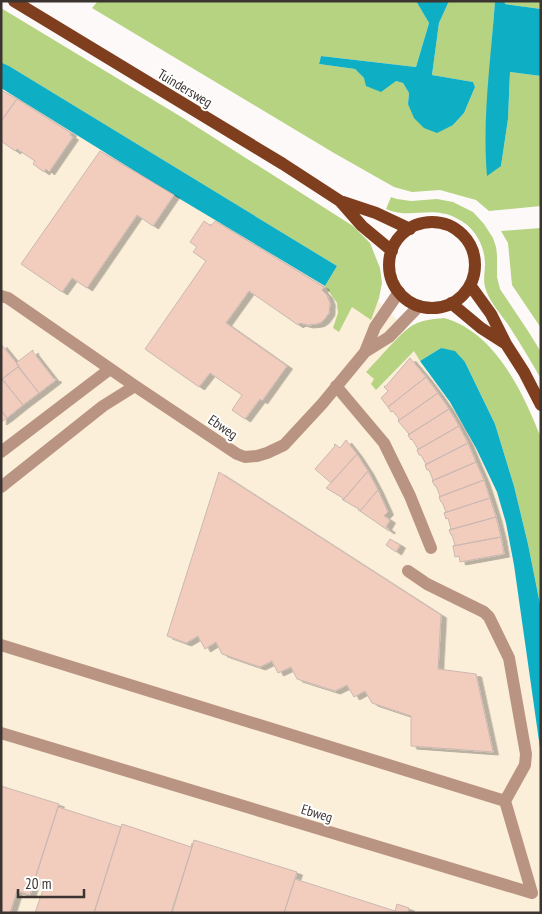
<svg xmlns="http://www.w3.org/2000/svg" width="542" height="914" viewBox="0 0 542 914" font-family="'PT Sans Narrow',sans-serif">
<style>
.industrial{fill:#fbefda}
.green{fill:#b5d381}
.water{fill:#0eaec5}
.building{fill:#f2cdbe;stroke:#cab8b1;filter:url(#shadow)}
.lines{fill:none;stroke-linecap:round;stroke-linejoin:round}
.minor{stroke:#ba9482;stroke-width:12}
.major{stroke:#7f3e1d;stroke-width:12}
.labels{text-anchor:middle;stroke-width:4;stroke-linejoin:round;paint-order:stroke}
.street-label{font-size:14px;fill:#3c3431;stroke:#fff}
</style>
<defs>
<filter id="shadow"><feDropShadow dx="5.5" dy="3" stdDeviation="0" flood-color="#0004"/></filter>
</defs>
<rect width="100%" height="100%" fill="#fdf9f8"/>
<path class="industrial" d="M1,55L354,277L446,369L490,441L541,674V913H1Z"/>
<path class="green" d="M98,1H416L429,23L416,67L321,56L319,64L355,69L364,78L396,81L403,83L409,93L408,104L453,125L464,113L475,87L473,82L432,75L439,23L449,1H495L487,109L486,162L501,166L508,119L510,72L541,76V206L489,211L476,200L440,190L412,192L394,187L334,153L92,8Z
M504,1H541V9L504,4Z
M1,8L183,118L353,226L370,243L380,268L382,283L379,298L371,320L352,307L339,332L333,328L338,313L337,303L325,286L337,266L9,66L1,64Z
M391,197L397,199L411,201L437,199L453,202L473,212L484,224L493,238L496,247L497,255V277L500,289L528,331L541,352V379C531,361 520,343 509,326C501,314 489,302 485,287C483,279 485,272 485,264C485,245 474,226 456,218C430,205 412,220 386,209Z
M541,228V328L512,285L508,243L501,231Z
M444,318C495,332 523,392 541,438V609L528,544L514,486L495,424L465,362L441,348L420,361L414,351L376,390L371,384L374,379L366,372C379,359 399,334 413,325C422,320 434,319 444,318Z"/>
<path class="water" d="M416,1H449L439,23L432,75L473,82L475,87L464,113L453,125L437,133L424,128L414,118L408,104L409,93L403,83L396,81L381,92L366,86L364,78L355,69L319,64L321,56L416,67L429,23Z
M495,1H504L505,4L541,9V76L510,72L508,119L501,166L487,176C482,118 491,59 495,1Z
M2,63L9,66L337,266L325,286L180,199L1,88V64Z
M441,348L455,351L465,362L495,424L514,486L528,544L541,609V755L514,565L506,523L497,492L476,448L450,402L420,361Z"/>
<path class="building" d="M1,90L17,99L1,121Z
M17,99L71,133L70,135L73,137L49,172L46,169L44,172L33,164L35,161L17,149L15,151L1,141V121Z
M100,151L174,195L153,226L137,215L87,288L72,278L62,292L21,264Z
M204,221L211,226L215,221L324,287L322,290L327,295L330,303L329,313L324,320L320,323L317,324L308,325L300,323L298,325L249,291L226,323L287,366L262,401L260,399L245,419L232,410L242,395L210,373L199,387L145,349L206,261L193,252L197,247L190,242Z
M1,344L19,366L1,380Z
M33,350V352L54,379L55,378L56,380L39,393L16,363Z
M410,358L426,377L388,407L381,398L388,391L384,387L385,386H386Z
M18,367L39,393L23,405L2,379Z
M426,377L438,393L398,421L399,419L393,411L391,412L388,407Z
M2,379L23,405L7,418L1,410V380Z
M438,393L449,409L408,435L409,434L398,421Z
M449,409L459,426L417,450L418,449L412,439L411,440L408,435Z
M1,410L7,418L1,422Z
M459,426L468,443L425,465L426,464L421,455H419L417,450Z
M346,440L357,454L331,483L315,469L335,446L334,445L335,444L340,448Z
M468,443L476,462L432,481L433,480L429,470H427L425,465Z
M357,454L368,471L343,500L342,499L343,498L326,488Z
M476,462L484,480L439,497L440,496L436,486H435L432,481Z
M368,471L378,490L360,511L358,510L359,509L343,500Z
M219,472L441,615L438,669L476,674L493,752L411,746V716L372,703L365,691L354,697L347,685L335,691L297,679L291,667L278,673L272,661L260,667L222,654L216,642L205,649L198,636L186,643L167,636Z
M484,480L490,498L444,513L446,512L442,502H441L439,497Z
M378,490L388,512L384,516L390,520L386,527L390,530L389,531L360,511Z
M490,498L496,517L449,530L451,529L448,518L446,519L444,513Z
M496,517L501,537L453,546L455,545L452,535H451L449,530Z
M501,537L504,554L460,562L459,556L455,557L453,546Z
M390,539L400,545L396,552L386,545Z
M1,786L59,804L30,895L17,891L10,913H1Z
M58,807L121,827L94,913H35L45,884L34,881Z
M122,824L191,847L192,843L193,844L171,913H94Z
M194,840L297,872L284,913H172Z
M295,879L395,911L397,904L409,908L408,913H284Z"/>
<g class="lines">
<path class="minor" d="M1,296L8,298L135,386L237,454L245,457L257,456L267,453L284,445L322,404L365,352L389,337L419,306
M365,352L375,327L399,292
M336,386L384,443L410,496L431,548
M1,452L110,369
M1,487L103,406L135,386
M408,571L427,584L484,612L489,617L509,658L526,754L525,765L505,801
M1,645L505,801L532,893L1,733"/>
<path class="major" d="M14,1L283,164L340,201L376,213L410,229
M340,201L362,226L392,251
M389 265a43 43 0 1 1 86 0a43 43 0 1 1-86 0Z
M470,285L491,314L506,344L524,372L541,405
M451,303L481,328L506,344"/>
</g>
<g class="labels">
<g class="street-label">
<text transform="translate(185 88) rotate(31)" y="5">Tuindersweg</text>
<text transform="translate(223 427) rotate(34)" y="5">Ebweg</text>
<text transform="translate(317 813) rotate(17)" y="5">Ebweg</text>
</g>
</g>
<rect width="542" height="914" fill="none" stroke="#3c3431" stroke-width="5"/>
<path d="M18 889v8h66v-8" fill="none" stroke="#3c3431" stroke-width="2.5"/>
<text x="25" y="889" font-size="15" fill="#3c3431" stroke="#ffffff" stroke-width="4" paint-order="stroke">20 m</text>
</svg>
